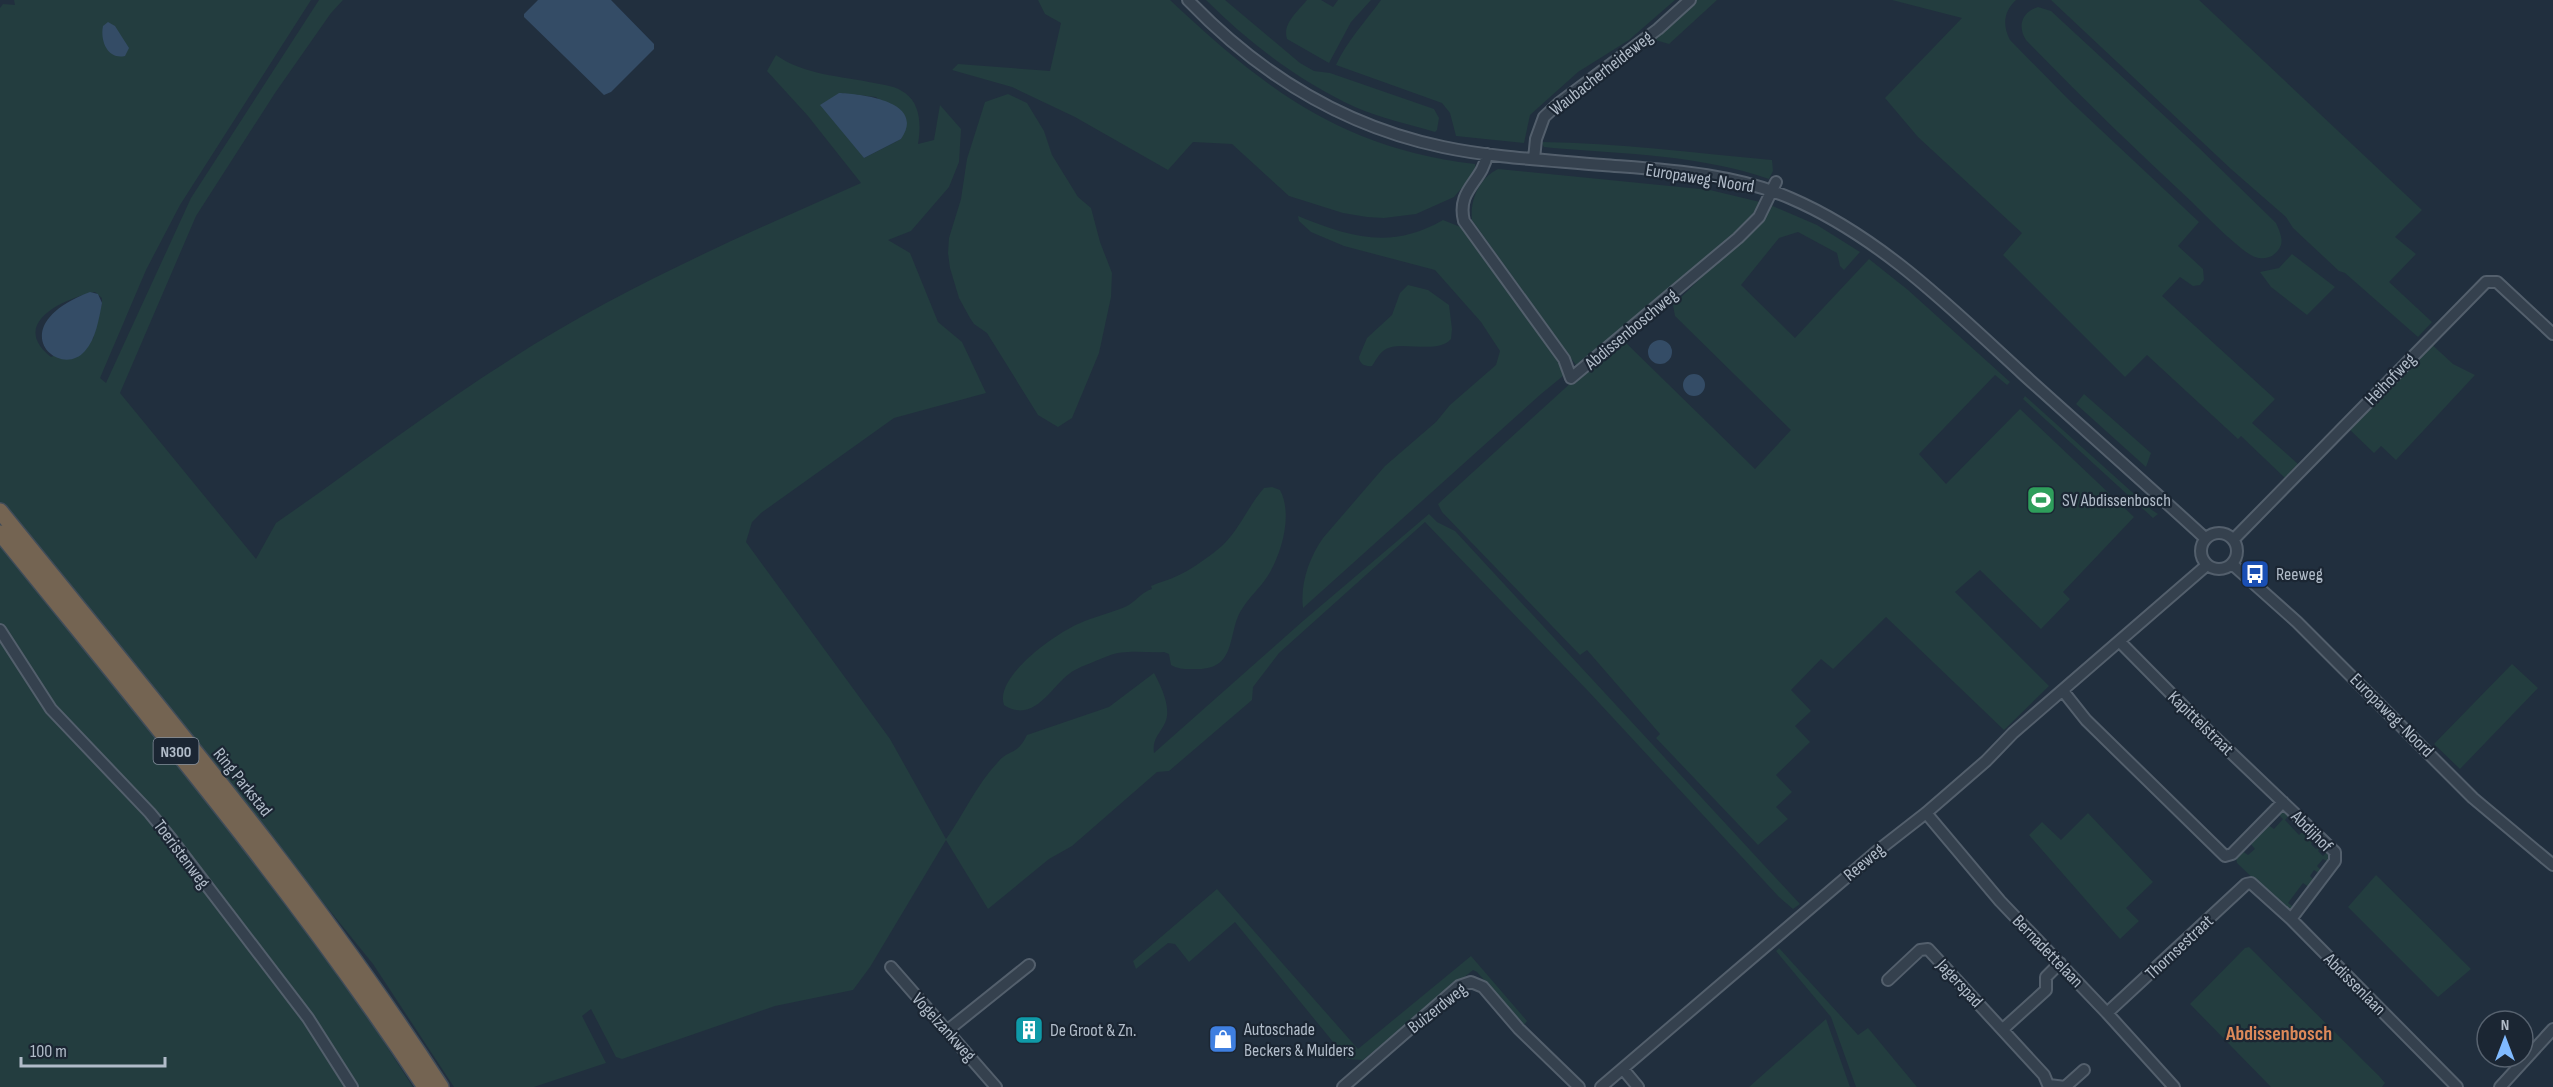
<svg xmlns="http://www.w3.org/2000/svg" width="2553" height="1087" viewBox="0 0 2553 1087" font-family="'Sofia Sans Condensed',sans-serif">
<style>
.green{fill:#233d3f;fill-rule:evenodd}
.water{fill:#344c66}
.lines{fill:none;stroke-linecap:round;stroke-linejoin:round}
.minor-casing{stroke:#535f6c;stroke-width:14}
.highway-casing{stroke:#404c59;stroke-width:18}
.minor{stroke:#35414e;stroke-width:10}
.highway{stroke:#746452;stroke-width:15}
.labels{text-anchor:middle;stroke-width:4.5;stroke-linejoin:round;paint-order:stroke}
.shield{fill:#1b2633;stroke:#848f9c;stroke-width:1.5}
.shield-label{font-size:16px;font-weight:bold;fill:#b1bcc9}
.street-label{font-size:18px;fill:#b1bcc9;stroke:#1b2633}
.poi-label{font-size:18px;fill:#b1bcc9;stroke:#1b2633;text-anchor:start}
.neighbourhood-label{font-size:20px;font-weight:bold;fill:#dc8959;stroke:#1b2633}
</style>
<rect width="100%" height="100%" fill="#212f3e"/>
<path class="green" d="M14,0H311L180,205L146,270L100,378L106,383L191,198L319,0H343L331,13L275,93L196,216L120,393L256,559L276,523C354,469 430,410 511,359C621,288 741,236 861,183L808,116L767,71L776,55C804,75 841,76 874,83C885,85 896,86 905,93C921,104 921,127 918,144L934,140L940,105L961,129L959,162L949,187L911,231L888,240L910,253L938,322L962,342L986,393L894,418L761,513L752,522L746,542L890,739L946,839C964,814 976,785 998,762C1010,748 1016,757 1027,735L1109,707L1154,673C1161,686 1172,708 1165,723C1159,735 1152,739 1154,753L1303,621L1429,514L1437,522L1455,531L1800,904L1793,909L1779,897L1589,692L1425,522L1279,653L1253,687L1252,700L1169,771L1157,772L1072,846L1049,859L988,909L946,840L870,967L853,990L775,1006L622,1059L616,1057L591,1009L582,1016L606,1063L534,1087H454L373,964L0,503V8L3,4L15,5ZM839,93L876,97L906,124L901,139L864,158ZM95,292L102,298V303L93,339L51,357C8,323 65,298 95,292Z
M1038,0H1170C1265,89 1341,148 1475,164L1476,171L1454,197L1416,214L1384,218L1367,217L1343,213L1289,196L1232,144L1193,142L1168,170L1075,117L1012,87L952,70L958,64L1050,71L1061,23L1045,14Z
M1206,0H1225L1300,63L1314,71L1330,73L1434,109L1439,118L1437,130L1435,132C1408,124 1381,118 1355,107C1300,82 1249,43 1206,0Z
M1307,0H1321L1333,7L1338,0H1371L1351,22L1329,63L1287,39C1282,24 1298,11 1307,0Z
M1381,0H1675L1629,40L1578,72L1530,115L1524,143L1456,136L1450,113L1442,103L1336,65C1347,41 1365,22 1381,0Z
M1696,0H1717L1669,44L1652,39Z
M1892,0H2016C2004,11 2002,25 2010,40L2069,100L2199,222L2178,246L2203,269L2204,280L2200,285L2193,286L2180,277L2162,296L2275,399L2252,423L2298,464L2285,478L2241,436L2238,439L2147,355L2125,377L2003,255L2022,233L1918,137L1885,98L1962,18Z
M2051,0H2199L2422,210L2395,237L2416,254L2389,282L2432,322L2418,337L2345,273L2339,271L2293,228L2286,217L2231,169Z
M2038,7L2051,11L2198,147L2276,223C2279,230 2283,238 2281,245C2277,256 2265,261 2255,257C2241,252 2205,215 2193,203C2136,150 2080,96 2026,40C2017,26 2022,12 2038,7Z
M1008,94L1027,103L1044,131L1052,155L1078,197L1091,208L1100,242L1112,273L1111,297L1099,353L1072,418L1058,427L1038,415L987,333L974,324L970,318L959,298L950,268L948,253L949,238L961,199L967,159L985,102Z
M1541,142C1619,143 1695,153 1772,160L1773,171L1769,179C1701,155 1624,154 1553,148L1544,147Z
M1498,169L1710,190L1760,202L1757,215L1664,299L1650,305L1576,365L1472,220C1470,200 1479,178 1498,169Z
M1768,204L1817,225L1860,252L1844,270L1840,266L1837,253L1798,232L1779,238L1741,285L1795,338L1869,259L1908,290L2010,382L2007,385L1995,375L1919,454L1946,484L2020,409L2134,517L2063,592L2070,599L2041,629L1980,570L1955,592L2049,686L2004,730L1886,617L1833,669L1821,659L1791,690L1811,711L1795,726L1810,742L1776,775L1792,792L1776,807L1788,819L1758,845L1656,738L1660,734L1587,650L1580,655L1442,512L1438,504L1585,370L1623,340L1755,469L1791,430L1675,316L1673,305L1760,221Z
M1298,216C1350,237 1391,250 1443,220L1463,228L1553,349L1564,371L1563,376L1541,394L1303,608C1300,584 1309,558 1323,538L1385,466L1436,422L1450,405L1496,365L1500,351L1481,322L1435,270L1344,246L1311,232L1299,221Z
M2292,254L2335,287L2307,315L2271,287L2260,272L2279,268Z
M1408,285L1428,290L1449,305L1452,329L1451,339C1436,356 1398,338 1383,351C1378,355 1375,362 1372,366C1366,367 1359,364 1359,357L1367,338L1392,315L1400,293Z
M2428,341L2453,364L2475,375L2396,460L2381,446L2374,453L2348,428Z
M2084,394L2151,453L2146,467L2076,404Z
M2025,396L2152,510L2158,514L2153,518L2023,399Z
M1272,487L1280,490C1293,514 1282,554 1267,577C1260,588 1249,597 1242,609C1227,631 1238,669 1198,669C1188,669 1180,670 1171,665L1169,654L1164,652C1146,653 1125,649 1108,656C1096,661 1084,665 1073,671C1052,684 1035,725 1004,705C994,677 1055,634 1078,624C1093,617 1110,613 1125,607C1136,602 1141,592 1152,589L1151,586C1160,582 1169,580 1177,576C1191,570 1213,554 1224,544C1240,528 1249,505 1264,488Z
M0,542L235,833L336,968L413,1087H0Z
M2512,664L2538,688L2460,769L2434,744Z
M2283,810L2290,814L2285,820L2299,835L2305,829L2315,839L2311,844L2316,849L2321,844L2322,846L2318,851L2323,856L2328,851L2332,856L2329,862L2323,859L2317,866L2322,871L2320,874L2314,870L2310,876L2315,881L2310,888L2303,883L2288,903L2295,908L2291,912L2287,911L2237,863L2236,857L2241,850L2248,855L2255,849L2249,842L2267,824L2274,829L2283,819L2277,813Z
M2088,813L2153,882L2126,908L2139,921L2120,939L2029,835L2042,822L2061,840Z
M2376,875L2471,969L2438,997L2348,907Z
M1217,889L1358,1049L1471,956L1527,1021L1524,1025L1477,972L1473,970L1363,1060L1347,1059L1235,922L1189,962L1175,944L1168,943L1136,969L1133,961Z
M2249,947L2379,1076L2385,1083L2382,1087H2271L2190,1004L2245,948Z
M1779,948L1858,1035L1868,1028L1917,1087H1856L1831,1017L1776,951Z
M1826,1019L1850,1087H1749Z"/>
<path class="water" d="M538,0H611L654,44V49L611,92L604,95L524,17V14Z
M108,22L115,26L129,48L125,56C107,60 100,40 103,26Z
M839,93C861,94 927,101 901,139L864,158L820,105Z
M90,292L98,294L102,303C99,318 96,339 85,351C59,381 0,326 90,292Z
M1648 352a12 12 0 1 1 24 0a12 12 0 1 1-24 0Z
M1683 385a11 11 0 1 1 22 0a11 11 0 1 1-22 0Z"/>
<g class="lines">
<g class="minor-casing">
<path id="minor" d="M1188,0C1258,73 1343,126 1443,147C1495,158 1549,160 1603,165C1666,170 1732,173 1790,198C1881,237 1952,309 2023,374C2084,429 2145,483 2205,538
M1487,154C1483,182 1456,189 1464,221L1564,359L1571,378L1738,238L1759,217L1776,182
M1534,159L1536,139L1544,117L1559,103L1658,29L1690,0
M2201 551a18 18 0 1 1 36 0a18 18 0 1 1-36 0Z
M2234,539L2486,282H2497L2553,334
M2232,564L2297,622L2473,798L2553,865
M0,630L51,709L150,813L172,840L308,1018L352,1087
M2120,642L2202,725L2335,852V861L2291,919
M2063,691L2086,720L2225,856L2232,854L2283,802
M1926,813L2000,901L2107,1013L2174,1087
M891,967L996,1087
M1888,980L1920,950L1928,949L2044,1075L2049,1087
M2107,1013L2246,884L2251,883L2291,919L2457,1087
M2003,1029L2046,990V977L2060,963
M948,1030L1029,965
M1623,1069L1638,1087
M2049,1085L2065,1087L2084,1070
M1343,1087L1459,986L1471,982L1483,987L1519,1029L1579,1087
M1601,1087L1876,852L1926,813L1986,761L2013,733L2207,565
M2500,1087L2553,1029"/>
</g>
<g class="highway-casing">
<path id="highway" d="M0,511C152,699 310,884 441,1087
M0,533C146,714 296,892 425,1087"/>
</g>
<use href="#minor" class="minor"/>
<use href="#highway" class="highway"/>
</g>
<defs>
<g id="stadium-square" transform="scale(1.5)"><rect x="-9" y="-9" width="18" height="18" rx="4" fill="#2e9e5b" stroke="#1b2633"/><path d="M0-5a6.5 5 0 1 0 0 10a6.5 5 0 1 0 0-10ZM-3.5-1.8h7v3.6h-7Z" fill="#fff"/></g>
<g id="bus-square" transform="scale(1.5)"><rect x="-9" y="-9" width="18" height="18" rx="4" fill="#1a4fb4" stroke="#1b2633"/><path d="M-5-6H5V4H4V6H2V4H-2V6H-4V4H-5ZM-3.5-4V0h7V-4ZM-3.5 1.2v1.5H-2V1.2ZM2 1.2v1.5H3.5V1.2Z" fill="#fff"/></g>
<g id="building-square" transform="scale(1.5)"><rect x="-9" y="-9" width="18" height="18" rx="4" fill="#0f9aa8" stroke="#1b2633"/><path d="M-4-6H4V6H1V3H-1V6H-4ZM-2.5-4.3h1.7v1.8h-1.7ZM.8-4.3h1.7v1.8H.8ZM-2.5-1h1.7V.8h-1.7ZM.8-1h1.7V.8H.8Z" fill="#fff"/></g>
<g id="shop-square" transform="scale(1.5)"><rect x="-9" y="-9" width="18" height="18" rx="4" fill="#3f7fe0" stroke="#1b2633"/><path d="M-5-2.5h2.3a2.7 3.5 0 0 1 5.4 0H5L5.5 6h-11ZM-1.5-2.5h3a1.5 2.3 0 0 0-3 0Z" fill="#fff"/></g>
</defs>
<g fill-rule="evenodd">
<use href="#stadium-square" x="2041" y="500"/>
<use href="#bus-square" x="2255" y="574"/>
<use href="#building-square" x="1029" y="1030"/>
<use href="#shop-square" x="1223" y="1039"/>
</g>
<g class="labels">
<rect class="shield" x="153.5" y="738" width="45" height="26" rx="4.5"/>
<g class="shield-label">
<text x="176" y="757">N300</text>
</g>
<g class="street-label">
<text transform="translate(1601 73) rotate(-38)" y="6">Waubacherheideweg</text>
<text transform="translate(1700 178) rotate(9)" y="6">Europaweg-Noord</text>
<text transform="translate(1631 329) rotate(-40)" y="6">Abdissenboschweg</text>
<text transform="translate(2390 379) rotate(-46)" y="6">Heihofweg</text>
<text transform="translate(2392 715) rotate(45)" y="6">Europaweg-Noord</text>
<text transform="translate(2201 723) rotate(44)" y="6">Kapittelstraat</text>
<text transform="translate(243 782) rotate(51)" y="6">Ring Parkstad</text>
<text transform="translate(2312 831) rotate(45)" y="6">Abdijhof</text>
<text transform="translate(182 854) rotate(53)" y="6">Toeristenweg</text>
<text transform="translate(1864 862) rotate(-40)" y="6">Reeweg</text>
<text transform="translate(2179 947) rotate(-43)" y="6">Thornsestraat</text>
<text transform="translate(2048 951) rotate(46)" y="6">Bernadettelaan</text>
<text transform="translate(1960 983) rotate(47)" y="6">Jagerspad</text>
<text transform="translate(2355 984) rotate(45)" y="6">Abdissenlaan</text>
<text transform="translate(1437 1008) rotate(-38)" y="6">Buizerdweg</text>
<text transform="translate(944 1027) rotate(48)" y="6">Vogelzankweg</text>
</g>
<g class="poi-label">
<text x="2062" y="506">SV Abdissenbosch</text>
<text x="2276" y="580">Reeweg</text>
<text x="1244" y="1035">Autoschade<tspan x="1244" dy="21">Beckers &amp; Mulders</tspan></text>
<text x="1050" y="1036">De Groot &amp; Zn.</text>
</g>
<g class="neighbourhood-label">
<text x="2279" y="1040">Abdissenbosch</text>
</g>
</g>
<g transform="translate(2505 1039)"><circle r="28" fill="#1b2633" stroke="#57626f" stroke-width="1.5"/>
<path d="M0-4.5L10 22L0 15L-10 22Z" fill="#80baff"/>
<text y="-9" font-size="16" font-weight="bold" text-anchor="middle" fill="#b1bcc9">N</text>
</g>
<path d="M21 1057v9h144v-9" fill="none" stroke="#b1bcc9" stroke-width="3"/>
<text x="30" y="1057" font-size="18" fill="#b1bcc9" stroke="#1b2633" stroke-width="4.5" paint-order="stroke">100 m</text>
</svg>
